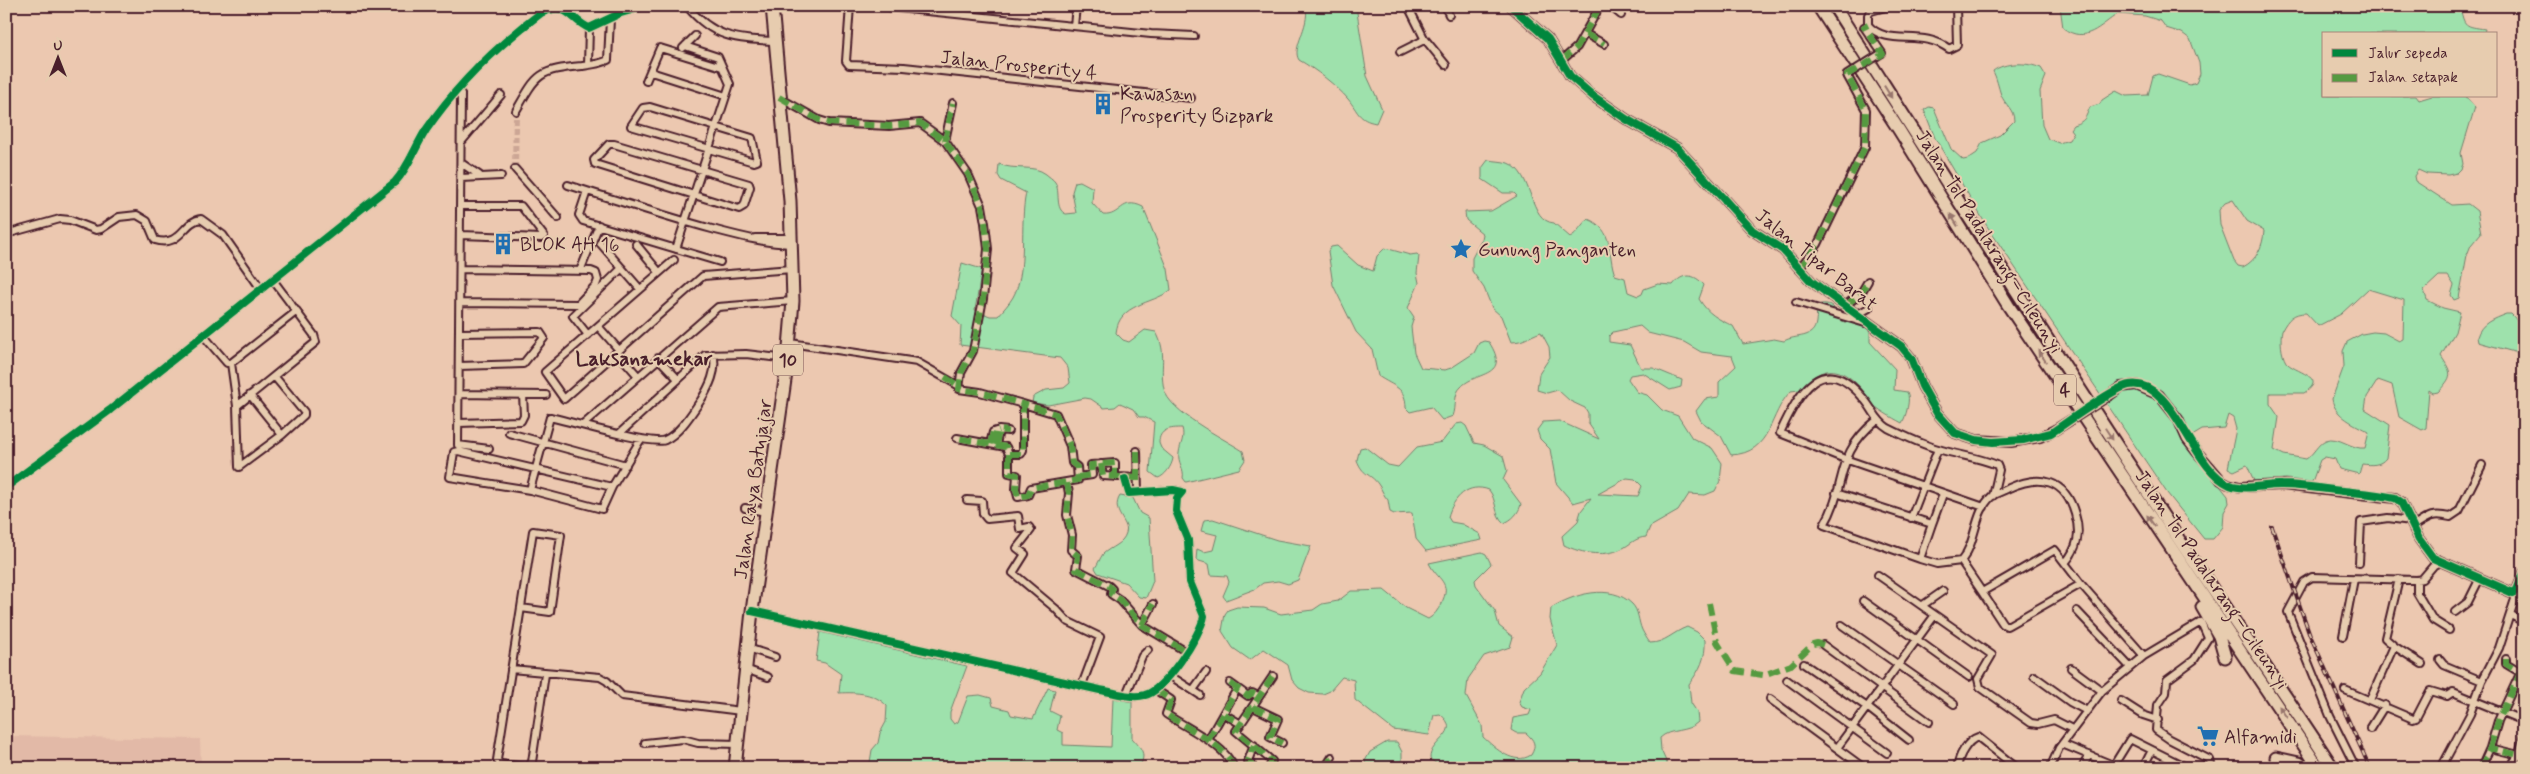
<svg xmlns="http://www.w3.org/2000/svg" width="2530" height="774" viewBox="0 0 2530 774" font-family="Mynerve,sans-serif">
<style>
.built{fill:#e2b9a7}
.green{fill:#9ee1ac;stroke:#74806c;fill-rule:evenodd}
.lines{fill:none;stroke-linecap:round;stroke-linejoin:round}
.street-tunnel{stroke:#cca695;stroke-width:6;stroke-dasharray:6 3;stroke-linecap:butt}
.street-casing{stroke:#4a1f2b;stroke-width:10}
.secondary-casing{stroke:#4a1f2b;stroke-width:12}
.highway-casing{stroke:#4a1f2b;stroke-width:15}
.street{stroke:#e7ccaf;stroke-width:6}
.secondary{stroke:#e7ccaf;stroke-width:9}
.highway{stroke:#e7ccaf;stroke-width:11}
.rail-casing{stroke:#4a1f2b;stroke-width:4}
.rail{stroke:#e7ccaf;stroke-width:2;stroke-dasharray:5.5;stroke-linecap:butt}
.street-bridge-casing{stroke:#4a1f2b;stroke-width:10;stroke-linecap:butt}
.secondary-bridge-casing{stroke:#4a1f2b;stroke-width:12;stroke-linecap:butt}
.street-bridge{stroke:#e7ccaf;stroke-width:6}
.secondary-bridge{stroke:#e7ccaf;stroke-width:9}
.quiet{stroke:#559a41;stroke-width:6;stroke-dasharray:12 6;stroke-linecap:butt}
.cycleway-casing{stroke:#e7ccaf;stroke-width:11}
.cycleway{stroke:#00873e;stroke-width:8}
.oneway{fill:#98766d}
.labels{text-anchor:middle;stroke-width:4;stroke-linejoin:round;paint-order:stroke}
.shield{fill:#e7ccaf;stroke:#795353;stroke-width:1}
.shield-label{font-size:18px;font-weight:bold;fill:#4a1f2b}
.street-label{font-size:19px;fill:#4a1f2b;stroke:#e7ccaf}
.poi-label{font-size:19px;fill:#4a1f2b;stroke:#e7ccaf;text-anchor:start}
.quarter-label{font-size:21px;font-weight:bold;fill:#4a1f2b;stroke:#e7ccaf}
</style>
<rect width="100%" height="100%" fill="#ecc8b0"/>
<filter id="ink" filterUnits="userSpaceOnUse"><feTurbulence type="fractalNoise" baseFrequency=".02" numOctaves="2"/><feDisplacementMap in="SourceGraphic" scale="10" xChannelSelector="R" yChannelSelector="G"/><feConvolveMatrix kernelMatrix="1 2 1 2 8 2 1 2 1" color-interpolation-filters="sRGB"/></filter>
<g filter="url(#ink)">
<path class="built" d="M6,736L200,739L201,768H6Z"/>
<path class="green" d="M1303,6H1356L1367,76L1382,109L1376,123C1358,120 1358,111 1348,99C1337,86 1315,69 1299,60C1291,48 1310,26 1306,8Z
M2060,6H2460C2464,27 2465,26 2485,29L2484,34H2324V96H2416L2419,100L2432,96H2465L2475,107L2461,153L2463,164L2461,169L2457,173L2448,175L2427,174L2418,170L2414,176L2415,181L2452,205L2468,204L2477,211L2481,233L2471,245L2467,255L2459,298L2454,300L2451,295L2454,285L2448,276H2439L2424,290L2427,300L2443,308L2460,312L2455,332L2441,356C2453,374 2453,376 2438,392L2433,393L2429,390L2426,428L2422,430L2399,417L2392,385L2378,380L2367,397L2365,409L2390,425L2386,458C2380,466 2371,465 2362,464L2359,474L2339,469L2335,459L2325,457L2320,460L2312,482L2286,479L2257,481H2254L2247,465L2234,471L2228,468L2236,429L2233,418L2228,415L2224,428L2202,430L2184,441L2228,496L2229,503L2224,512L2223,527L2213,539H2204L2167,493L1985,223L1935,138L1924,110L1929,107L1934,108L1951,149L1963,160L1968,159L1977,153L1982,143L2000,135L2014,121C2014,109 2005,105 2001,95C1998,86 1997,79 1993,71C2005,62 2027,62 2041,68L2046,76L2040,91L2042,125L2048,139L2059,143L2069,140L2073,133L2070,129L2073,125C2086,121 2085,118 2090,107L2100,104L2102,100L2116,91L2126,96L2148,95L2153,76L2158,74L2190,85L2196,83L2200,74L2199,63L2190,39L2182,33L2166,28L2161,21L2145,16L2118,14C2100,25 2086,45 2063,28ZM2233,200L2247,221L2264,231C2263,246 2257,260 2243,267L2238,266L2234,261L2220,225L2219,210L2225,203ZM2368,289L2404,300L2403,339L2399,341L2384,333L2373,332L2362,334L2347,342L2343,351L2344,366L2332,399C2335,417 2355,424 2369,432L2365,448C2352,450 2338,435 2326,440C2318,443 2313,455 2306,459L2284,455L2274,450L2279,417L2270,404V393H2304C2330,377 2293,372 2286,362C2281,354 2280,339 2282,330C2288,319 2293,313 2306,313L2318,326L2341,314Z
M1488,160C1494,161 1502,161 1508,163C1534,173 1528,221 1554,223L1570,237C1578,233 1581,224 1588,219C1615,230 1607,254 1615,275L1625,278L1628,292L1638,296L1642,294L1644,289L1658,284L1673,285C1682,273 1694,273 1704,285L1699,299C1708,314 1718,319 1733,326L1743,344L1774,339L1784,341C1796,334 1814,340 1816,322C1817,316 1816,310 1817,305C1823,303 1830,303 1834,308L1832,311L1836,317L1870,328V342L1895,369L1894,390L1907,392C1911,398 1906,417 1902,423C1891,417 1878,410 1869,401C1866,397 1864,392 1861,388C1838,363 1821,366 1799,390L1791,391C1768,414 1773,453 1731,455L1721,436L1701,421L1696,411L1705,399L1719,397V382L1736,366L1732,356L1701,352L1684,342L1648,333L1640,326L1613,332L1609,336V342L1630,345L1641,368H1653L1682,380L1681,387L1670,390L1643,373L1630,375L1628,379L1637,392L1647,395L1662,410L1678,416L1692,438L1712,448L1722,463L1720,481L1715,491L1705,495L1689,494L1678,511L1650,527L1646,537C1636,538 1633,542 1625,547C1607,558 1582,554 1564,545L1562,536L1578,521L1581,511L1591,498L1573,503L1556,483L1550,449L1540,439L1537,430L1543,422L1559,421L1599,439L1588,423V413L1585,408L1570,401L1558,390L1547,393L1537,390L1539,374L1550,357L1549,347L1541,332C1529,336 1524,342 1511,342L1501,316L1492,308L1484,288L1472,271V258L1482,239L1483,234L1466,220L1465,212L1491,211L1517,196L1514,193H1503L1482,179V168ZM1627,478L1635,479L1642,486L1638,496L1598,494Z
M999,164C1014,171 1033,164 1046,174C1048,176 1053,179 1055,182C1061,192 1054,209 1066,214L1076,213L1072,192L1075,182L1080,181L1093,188L1092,203L1103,215C1121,217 1121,196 1143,207L1168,269L1171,290C1151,305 1119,303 1116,333L1123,340L1129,342L1145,330L1156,332C1168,354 1159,367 1164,389C1169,412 1223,438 1243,451L1245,460L1239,469L1186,482L1183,478C1185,469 1177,462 1179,453C1180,444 1185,438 1182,428C1170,428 1159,429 1159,443L1161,448L1173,458C1172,466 1165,476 1158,478L1150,472L1154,422L1144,417H1139L1133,409L1120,403L1115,407L1104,408L1091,399L1085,398L1048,405L1032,403L1033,397L1046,390L1064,388L1070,383L1068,368L1060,358L960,345L961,326L952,316L962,263L982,269L975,310L990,316H998C1003,310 1009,304 1013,297C1028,271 1019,224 1026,193L1001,180L998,175Z
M1337,246L1358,265L1373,271L1377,256L1385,248L1410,255L1417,254L1419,256L1417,273L1419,283L1408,308L1414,317L1411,327L1414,353L1421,368L1445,370L1451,368L1474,353L1479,343L1484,341L1489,342C1512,378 1475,371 1461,387C1453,394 1457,407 1453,416L1442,420L1431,407L1410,412L1406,408C1406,387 1394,387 1378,376L1372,349L1356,332L1333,285L1328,251L1331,247Z
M2506,314H2511C2524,326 2524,342 2524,358L2514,352L2478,342L2477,337C2481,323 2493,319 2506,314Z
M1462,423L1466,426L1474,443L1484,445L1503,456L1507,471L1503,480L1521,504C1519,513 1512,520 1504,523C1494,515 1497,500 1489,490C1468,482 1453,498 1448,517L1451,522L1462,524L1480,534L1482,540L1426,551L1416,539L1412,513L1394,514L1390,512L1388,500C1383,495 1382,489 1378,484C1370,473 1363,476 1357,460L1360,448L1365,447L1388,465L1398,467L1417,447L1442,442L1456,424Z
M1120,496L1133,498L1140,513L1149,518L1153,581L1146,598L1139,597L1126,583L1098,573L1095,568C1098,564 1100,558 1103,554C1110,547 1123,544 1126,533C1130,522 1110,512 1120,496Z
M1213,519L1277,540L1311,546L1298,580L1288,584L1278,581L1263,583L1255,589L1226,600L1223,596L1229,582L1227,576L1211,575L1209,564L1196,560L1197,549L1204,552L1213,550L1217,535L1201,531L1204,520Z
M1482,552L1486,554L1491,564L1475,580L1476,585L1495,611L1499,626L1513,637L1510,647L1484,656L1468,679L1466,696L1482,725L1483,737C1496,749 1514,766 1531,755C1537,745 1534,740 1526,733H1516L1511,730L1513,718L1529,715L1531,710L1522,707L1519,702L1524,688L1540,673L1557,645L1550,619L1551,608C1573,594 1611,583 1632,604C1639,611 1638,621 1642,630C1644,634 1647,639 1650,643C1665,643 1673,632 1687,627L1697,632L1705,640C1706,658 1700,670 1689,684L1691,703L1697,712L1698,722C1687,733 1670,728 1660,738L1661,750L1669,768H1610L1607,761L1602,760L1589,768H1442L1430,759C1429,740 1464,733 1440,714L1434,715L1429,735L1393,730L1355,700L1354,680L1342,677L1330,691L1323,694L1309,693L1299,688L1292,680L1288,665L1264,649L1250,660L1233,648L1222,631L1225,614L1228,610L1237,607L1264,608L1281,614L1313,610L1322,604L1338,601L1351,591H1357L1384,590L1406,608L1428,619C1434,616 1438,610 1441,604C1453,582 1437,580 1429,563Z
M820,632L967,666L950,712V719L954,724L958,722L968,696L980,695L991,698L993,706L1009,710L1011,715L1033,719L1048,688L1055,690L1050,711L1060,716L1057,730L1063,733V745L1111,747L1113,698L1132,702V738C1142,749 1147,754 1139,768H869L872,750L878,743L880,733L886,722L887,706C875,693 857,692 839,693L841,674L825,663L816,661Z
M1387,742H1397L1402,752V768H1367L1365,761L1370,752Z"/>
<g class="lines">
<path class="street-tunnel" d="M515,169L516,111"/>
<g class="street-casing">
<path id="street" d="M687,6C713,38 736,39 774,41
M850,6L846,61L849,65L904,67L1191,98
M878,6L1151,34L1194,36
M1445,6L1449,15
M1610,6L1621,15
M1889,6L1871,11L1868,15V25C1888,48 1922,28 1949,49L1957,45L1956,6
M1868,25L1864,27L1882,53
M1074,26L1076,6
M1586,34L1604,44
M1424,38L1446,65
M683,48L695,36
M1400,52L1422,41L1424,38L1408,6
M1561,61L1577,47L1600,6
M588,65L589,28
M651,72L726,96
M646,81L660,48L722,67
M461,94L458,445L489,449
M780,98L819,120L829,123L889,126L920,123L945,141L968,174L982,206L985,223L988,249L983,299L973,351L961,373L959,389L980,392L1023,404V450L1021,454H1009L1006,447L957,438
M650,107L752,138L757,161L754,162L631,126L643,108Z
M516,111C537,74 538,70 582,66C590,65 601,64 608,60L610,19
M462,141L501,95
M945,141L953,103
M609,144H614L749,184L750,187L744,206L739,209L595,164L594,160Z
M461,163L479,175
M515,169L558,218
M461,178L501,176
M568,185C616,200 664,216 712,229C739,236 764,243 792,244
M587,191L579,215L583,221L720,262
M6,234L60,219L70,220L96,230L101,229L119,217L137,215L147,221L155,240C181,248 183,221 201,219L223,235L261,289
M461,235L541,238L544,236L521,206H461
M755,238H792
M600,243L640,289
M636,244L659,272
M676,249L730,84L718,57L685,46
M674,260L545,372L564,399L703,276L792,269
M1799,269L1818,244L1865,147L1866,110L1848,77
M580,271L599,225
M1796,302L1865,323
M460,303L578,304L596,285L598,280L596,273L591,271L460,269
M1845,306L1861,293L1868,281
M1858,314L1869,308
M598,326L619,350
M203,335L227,363H231
M588,335L573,316L622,268
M790,343L917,362L959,386
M617,352L638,376
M658,358L678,379
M231,363L237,406L239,467L282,435L304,415V412L274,376
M231,363L297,311
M459,366L523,364L544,338L540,332L460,333
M459,394L546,395
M250,395L282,435
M237,406L316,342L314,335L273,280
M459,423L521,421L524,415L523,395
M584,424L718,307L793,301
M509,433L626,465
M620,433L705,355L746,354L788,359
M990,444L993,432L999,430
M996,445L999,430L1008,431
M1137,451L1138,492
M1009,454V473L1017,475L1016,489L1018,497L1028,495L1031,488L1078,480L1077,467L1072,463L1070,446L1056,414L1023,404
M1101,464L1103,476L1136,478
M1078,477L1092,475L1091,465L1115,463V477
M1067,483L1069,493L1067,515L1072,535L1071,550L1078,556L1076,569L1109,586L1112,589L1111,594L1120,600L1142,625L1185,651
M6,487L110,410L395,182C409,167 415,147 426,130C457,85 497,46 541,13C568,0 570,20 589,28L621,13L645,6
M612,487L458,451L454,452L450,477L530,490L602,509L612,487L641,439
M530,490L550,417C568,421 654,446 665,440C680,433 692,413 701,400C709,387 718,370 713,354
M1836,493L1932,524L1920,559L1824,525C1848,485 1833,455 1877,420
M967,500L982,501L983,514L987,519L1018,516L1020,529L1029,527L1031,530L1017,548L1025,554L1013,573L1056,609L1067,621L1100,637L1082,685
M1984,507L1845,459L1780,433C1799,392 1823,349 1864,399C1873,409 1876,421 1888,428C1904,436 1921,444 1938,449C1957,455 1978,457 1997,465L1999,470L1993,496
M745,508L766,512
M1911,518L1938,449
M1932,524L1943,494
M2414,526C2429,516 2433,513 2450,517L2459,511L2482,465
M1920,559L1937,564L1961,561C1977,543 1973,513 1992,496C1996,493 2004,491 2009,488C2040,474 2065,479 2075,514C2081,533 2078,548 2065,563
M1961,561L1982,592L2055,550L2081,584L2144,656
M2359,563L2361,522L2388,518L2411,521
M1878,575L1992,655L1978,679L1980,687L2031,723L2038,724L2054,720L2072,729
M2417,580V593L2433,620L2449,630
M1982,592L2003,624L2007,626L2081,584
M1863,601L1969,677
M1923,605L1943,591
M521,608L550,612L561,535L533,531L497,760L500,764L528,767L532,762L545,674
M752,611L1100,690C1114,692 1131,699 1145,695C1164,691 1201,635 1204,616L1190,582L1188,540L1176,511L1177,498L1182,492L1173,490L1129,493L1125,479
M2077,611L2130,667
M2455,612L2468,602L2480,578
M2511,615L2524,622
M1142,625L1153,604
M1842,625L1954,704
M2343,636L2354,579
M1823,645L1929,722
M2394,646L2385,638L2399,579
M748,648L775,657
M2506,659V664L2521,673
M2440,660L2444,665L2482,681
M1804,664L1867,707L1909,740
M2071,668L2102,691
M511,669L600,677L607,681L622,696L741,711
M745,669L768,677
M1169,675L1200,695
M2034,676L2070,702L2087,711
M1787,680L1887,753
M1230,683L1248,696L1252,693L1258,696
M1156,690L1171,700L1166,714C1186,728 1225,744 1234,768
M1193,690L1206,672
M2345,690L2413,719L2416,718L2430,691L2447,696L2453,692L2524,721
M1126,695L1142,656L1148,650
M1770,699L1864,768
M2370,700L2394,646L2422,664
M2121,701L2143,715L2158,720
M1253,707L1278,719L1270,737L1282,743
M1224,714L1241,724
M2370,729L2385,705
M2524,734L2519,755L2524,756
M1208,740L1237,689
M645,743L683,739L698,743L738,744
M2062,744L2113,765
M1837,748L1935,615
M2490,748L2498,721L2524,665
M1250,768L1252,765L1248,761L1254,745
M1269,768L1272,761L1236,731L1273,676
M1325,768L1332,757
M1958,768C1957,757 1968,740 1978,737L2017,768
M2050,768L2059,748L2102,691L2144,656L2201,622L2208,638L2194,660L2167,680L2166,693L2158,705L2156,730L2169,739L2210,760L2212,768
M2082,768L2089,755
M2112,768L2130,739L2188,768
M2143,768L2152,750
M2356,768L2330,716L2288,612L2304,582L2312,577L2417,580L2422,579L2434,565L2440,562
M2441,768L2470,714L2482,681L2499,648L2516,596
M2481,768L2490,748L2519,755L2509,768"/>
</g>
<g class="secondary-casing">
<path id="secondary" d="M1511,6L1548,39L1570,76L1593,96L1626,119L1677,148L1752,230L1783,250L1811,281L1827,293L1901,346L1911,358L1922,386L1937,413L1955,433L1976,440L2011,442L2040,437L2055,430
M2111,394L2121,387L2136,385L2159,395L2178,419L2187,439L2197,452L2221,480L2228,484L2240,487L2282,485L2395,498L2401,502L2419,539L2433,558L2513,593L2517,590L2524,573"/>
</g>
<g class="highway-casing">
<path id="highway" d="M1818,6L1899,130L2008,305L2319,768
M1834,6C1940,172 2045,338 2154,502C2212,591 2275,678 2333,768
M2202,607L2219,636L2225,657
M2276,758L2299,763L2306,768
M735,768L752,611L788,359L793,301L790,201L772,6"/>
</g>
<use href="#street" class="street"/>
<use href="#secondary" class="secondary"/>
<use href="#highway" class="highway"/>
<g class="rail-casing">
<path id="rail" d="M2272,527L2310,635L2370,768"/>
</g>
<use href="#rail" class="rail"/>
<g class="street-bridge-casing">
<path id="street-bridge" d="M1848,77L1847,75L1882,53"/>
</g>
<g class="secondary-bridge-casing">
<path id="secondary-bridge" d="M2055,430L2111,394"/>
</g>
<use href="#street-bridge" class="street-bridge"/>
<use href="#secondary-bridge" class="secondary-bridge"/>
<path class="quiet" d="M1586,34L1604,44
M1561,61L1577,47L1600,6
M779,97L819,120L829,123L889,126L920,123L945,141L968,174L982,206L985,223L988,249L983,299L973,351L961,373L959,389L980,392L1023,404V450L1021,454H1009L1006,447L957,438
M945,141L953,103
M1799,269L1818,244L1865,147L1866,110L1847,75L1883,54L1864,27L1868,25
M1845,306L1861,293L1868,281
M945,377L959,386
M990,444L993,432L999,430
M996,445L999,430L1008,431
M1137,451V484
M1009,454V473L1017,475L1016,489L1018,497L1028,495L1031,488L1078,480L1077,467L1072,463L1070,446L1056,414L1023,404
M1101,464L1103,476L1136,478
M1078,477L1092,475L1091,465L1115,463V477
M1067,483L1069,493L1067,515L1072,535L1071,550L1078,556L1076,569L1109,586L1112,589L1111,594L1120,600L1142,625L1185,651
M1709,603L1717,642L1735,671L1763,675L1791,665L1813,644L1817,643L1823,645
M1142,625L1153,604
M2506,659V664L2521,673
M1230,683L1248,696L1252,693L1258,696
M1156,690L1171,700L1166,714C1186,728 1225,744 1234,768
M1253,707L1278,719L1270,737L1282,743
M1224,714L1241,724
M1208,740L1237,689
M2490,748L2498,721L2524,665
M1250,768L1252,765L1248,761L1254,745
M1269,768L1272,761L1236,731L1273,676
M1325,768L1332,757
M2481,768L2490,748L2519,755"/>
<g class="cycleway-casing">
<path id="cycleway" d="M1511,6L1548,39L1570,76L1593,96L1626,119L1677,148L1752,230L1783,250L1811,281L1827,293L1901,346L1911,358L1922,386L1937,413L1955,433L1976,440L1993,442L2023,440L2051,433C2066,423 2115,387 2129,385C2174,377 2191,469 2230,485C2245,491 2266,484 2282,485C2302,485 2323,489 2343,491C2360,493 2378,494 2395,498L2401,502L2419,539L2433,558L2513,593L2517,590L2524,573
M6,487L110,410L395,182C409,167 415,147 426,130C457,85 497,46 541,13C568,0 570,20 589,28L621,13L645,6
M752,611L1100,690C1114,692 1131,699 1145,695C1164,691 1201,635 1204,616L1190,582L1188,540L1176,511L1177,498L1182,492L1173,490L1129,493L1125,479"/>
</g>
<use href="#cycleway" class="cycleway"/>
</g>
<defs><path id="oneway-solid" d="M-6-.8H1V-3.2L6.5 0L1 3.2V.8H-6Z" transform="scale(1.25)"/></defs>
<g class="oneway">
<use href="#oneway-solid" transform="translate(1888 92) rotate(58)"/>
<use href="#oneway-solid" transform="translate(1954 220) rotate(-122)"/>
<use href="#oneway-solid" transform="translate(2042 356) rotate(-124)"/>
<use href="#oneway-solid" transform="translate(2109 434) rotate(57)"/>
<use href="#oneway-solid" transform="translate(2151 521) rotate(-125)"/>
<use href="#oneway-solid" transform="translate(2283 712) rotate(-124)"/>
</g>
</g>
<defs>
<g id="building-bare" transform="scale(1.725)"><path d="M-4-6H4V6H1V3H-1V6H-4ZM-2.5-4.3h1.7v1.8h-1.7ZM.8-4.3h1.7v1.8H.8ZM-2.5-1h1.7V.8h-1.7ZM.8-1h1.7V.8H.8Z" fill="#1f6fb2" stroke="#e7ccaf" stroke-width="2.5" paint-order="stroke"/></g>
<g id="sight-bare" transform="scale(1.725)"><path d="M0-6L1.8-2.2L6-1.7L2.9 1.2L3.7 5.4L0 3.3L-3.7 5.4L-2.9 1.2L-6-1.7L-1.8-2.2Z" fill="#1f6fb2" stroke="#e7ccaf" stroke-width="2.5" paint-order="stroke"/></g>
<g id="supermarket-bare" transform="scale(1.725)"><path d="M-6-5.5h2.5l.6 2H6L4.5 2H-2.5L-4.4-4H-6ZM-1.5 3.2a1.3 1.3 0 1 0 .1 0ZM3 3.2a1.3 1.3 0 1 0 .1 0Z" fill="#1f6fb2" stroke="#e7ccaf" stroke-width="2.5" paint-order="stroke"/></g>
</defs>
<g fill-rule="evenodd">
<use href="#building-bare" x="1103" y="104"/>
<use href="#building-bare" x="503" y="244"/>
<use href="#sight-bare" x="1461" y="249"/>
<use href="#supermarket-bare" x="2208" y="736"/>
</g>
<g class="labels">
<g class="shield">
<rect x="773" y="344.5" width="30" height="31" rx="4"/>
<rect x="2054" y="374.5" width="22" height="31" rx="4"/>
</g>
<g class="shield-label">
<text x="788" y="366">10</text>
<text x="2065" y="396">4</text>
</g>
<g class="street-label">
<text transform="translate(1019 64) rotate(6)" y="7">Jalan Prosperity 4</text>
<text transform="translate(1990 241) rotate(58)" y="7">Jalan Tol Padalarang–Cileunyi</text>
<text transform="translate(1817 259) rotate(39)" y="7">Jalan Tipar Barat</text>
<text transform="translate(752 489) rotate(-82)" y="7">Jalan Raya Batujajar</text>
<text transform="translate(2213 579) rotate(56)" y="7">Jalan Tol Padalarang–Cileunyi</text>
</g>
<g class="poi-label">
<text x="1120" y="100">Kawasan<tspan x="1120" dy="22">Prosperity Bizpark</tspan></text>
<text x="520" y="251">BLOK AH 16</text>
<text x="1478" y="256">Gunung Panganten</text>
<text x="2224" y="743">Alfamidi</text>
</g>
<g class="quarter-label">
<text x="644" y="365">Laksanamekar</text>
</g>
</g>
<rect width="2530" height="774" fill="none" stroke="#e7ccaf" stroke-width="25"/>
<rect x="12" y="12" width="2505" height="749" fill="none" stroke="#4a1f2b" stroke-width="2" filter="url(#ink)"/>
<rect x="2322" y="32" width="175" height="65" fill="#e7ccaf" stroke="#a8877a"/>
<rect x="2332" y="49" width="25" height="8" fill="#00873e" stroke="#a8877a"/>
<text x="2368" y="58" font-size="15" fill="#4a1f2b">Jalur sepeda</text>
<rect x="2332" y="74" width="25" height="8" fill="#559a41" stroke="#a8877a"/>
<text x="2368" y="82" font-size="15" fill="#4a1f2b">Jalan setapak</text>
<g transform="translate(58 58)" stroke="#e7ccaf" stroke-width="4" paint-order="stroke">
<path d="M0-4L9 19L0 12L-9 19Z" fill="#4a1f2b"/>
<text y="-8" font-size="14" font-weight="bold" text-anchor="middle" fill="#4a1f2b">U</text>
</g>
</svg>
